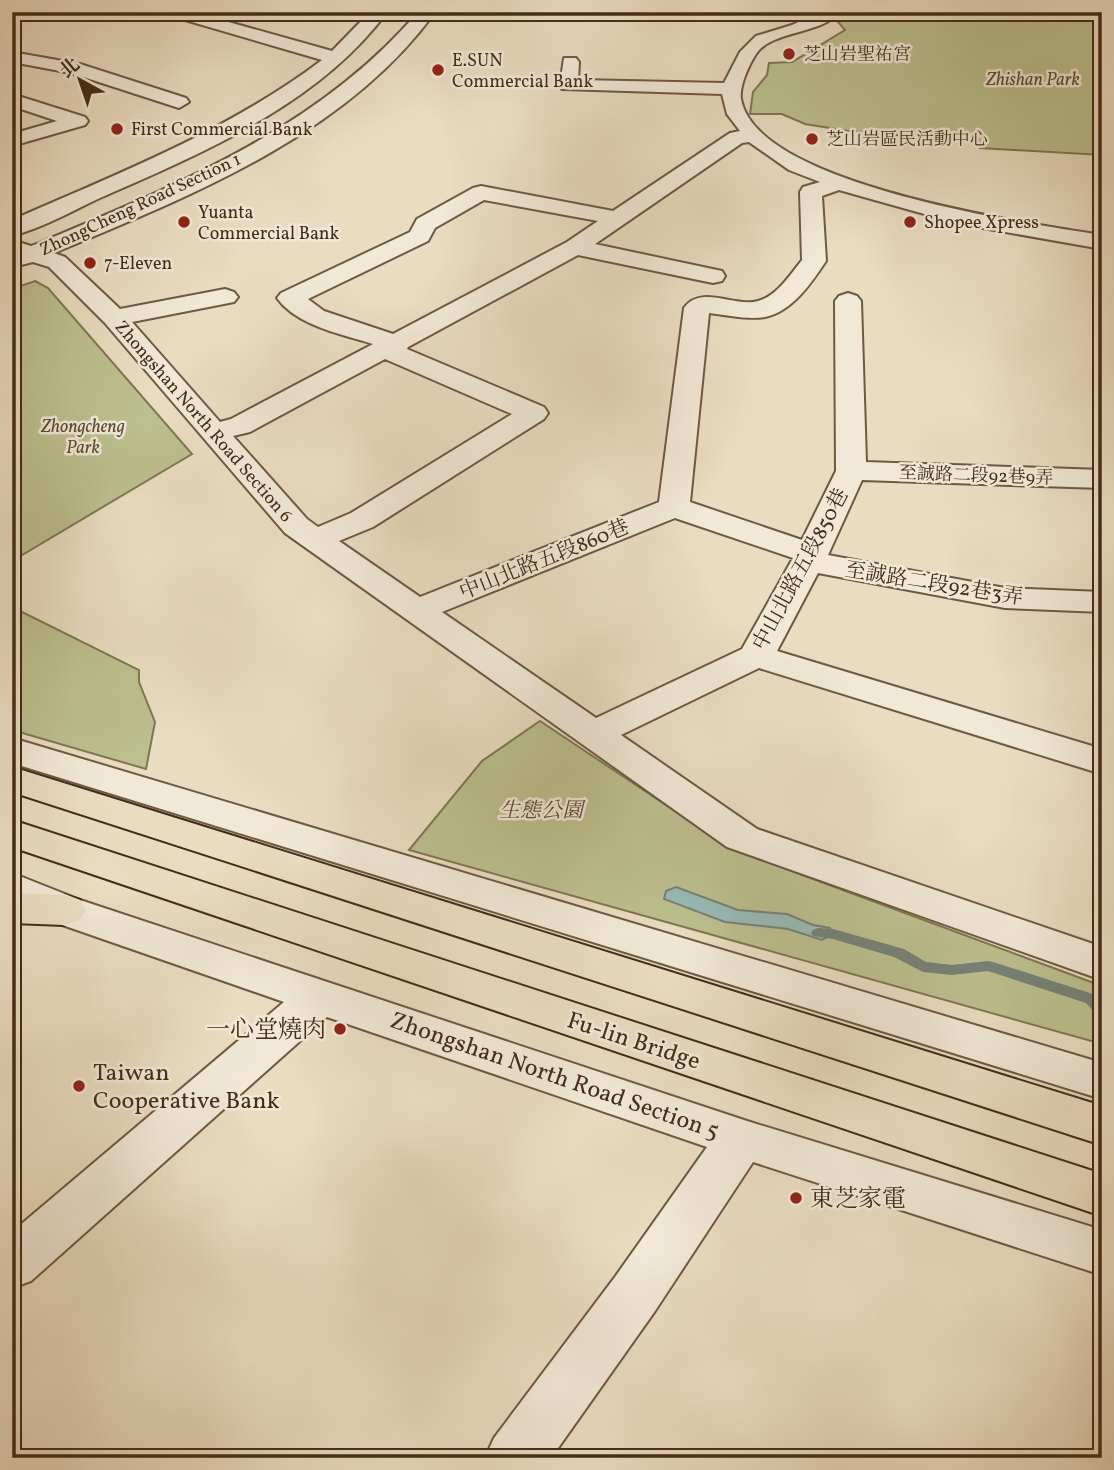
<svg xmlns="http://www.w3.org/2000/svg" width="1114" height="1470" viewBox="0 0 1114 1470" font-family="Vollkorn,'Noto Serif TC',serif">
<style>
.green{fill:#bcbf8f;stroke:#807654;stroke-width:2}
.water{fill:#98bbb6;stroke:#768277;stroke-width:2}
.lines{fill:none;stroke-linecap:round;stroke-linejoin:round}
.stream{fill:#768277;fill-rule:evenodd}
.minor-casing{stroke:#6e5942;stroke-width:4}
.major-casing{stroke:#442d18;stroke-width:4}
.minor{fill:#f1e8d7;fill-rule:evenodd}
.major{fill:#eadcc1;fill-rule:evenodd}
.poi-dot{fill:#8f2418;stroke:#f1e8d7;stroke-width:2.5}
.labels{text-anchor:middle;stroke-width:5;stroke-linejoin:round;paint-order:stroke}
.far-poi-label{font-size:18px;fill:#442d18;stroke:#f1e8d7;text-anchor:start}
.far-park-label{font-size:18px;font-style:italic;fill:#5c4a30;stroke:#f1e8d7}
.far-street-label{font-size:18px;fill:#442d18;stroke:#f1e8d7}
.street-label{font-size:21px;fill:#442d18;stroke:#f1e8d7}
.park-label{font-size:21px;font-style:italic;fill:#5c4a30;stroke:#f1e8d7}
.near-poi-label{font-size:24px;fill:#442d18;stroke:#f1e8d7;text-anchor:start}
.near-street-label{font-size:24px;fill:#442d18;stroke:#f1e8d7}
</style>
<rect width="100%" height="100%" fill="#eadcc1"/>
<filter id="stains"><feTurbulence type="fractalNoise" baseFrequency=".00286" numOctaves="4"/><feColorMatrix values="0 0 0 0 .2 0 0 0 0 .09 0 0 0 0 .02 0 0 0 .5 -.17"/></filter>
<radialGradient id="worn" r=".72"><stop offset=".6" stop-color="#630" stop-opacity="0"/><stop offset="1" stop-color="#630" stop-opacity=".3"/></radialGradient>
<path class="green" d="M863,12H1102V155L980,148L978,142L848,131L805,124L782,114H750L753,92L767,75L769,63L792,62L845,30L838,22Z
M35,281L48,288L192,454L12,561V289Z
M12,607L139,670V682L155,722L146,769L12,730Z
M540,721L732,849L1102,986V1044L409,850L482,761Z"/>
<path class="water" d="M676,887L738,910L787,914L813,925L830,928L833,934L822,940L788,929L725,922L664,899L666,891Z"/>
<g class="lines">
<path class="stream" d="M818,928L833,929L904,949L926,962L952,965L988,961L993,962L1096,995L1102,1001V1016L1097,1015L1086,1003L988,971L952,975L923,972L894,957L833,939L813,936L811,933L813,930Z"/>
<g class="minor-casing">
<path id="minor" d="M166,12H193L332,51L370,12H387C318,105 202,153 100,198C72,211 42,228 12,236V220C119,173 228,131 322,60L168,15Z
M418,12H435C345,136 190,196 54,253L65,257L120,309L225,289L234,292L238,297L234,302L132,322L220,422L231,419L373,344C342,334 297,326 277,298L281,293L410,232L417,219L473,188L481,186L613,211L730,133L740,131L727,114L722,94L562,89L560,85L564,58H576L579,62L578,80L724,83L740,52L756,36L792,25L819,12H840C820,35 772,30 756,54C749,65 739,86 741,99C756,185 1029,224 1102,235V249L960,224L839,190L822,196L826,261C812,282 792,312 765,317C748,320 727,315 709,313L690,502L802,540L836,471L835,301L839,296L848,293L857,296L861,301L866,462L1102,470V488L862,480L828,555L1005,588L1102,592V612L1005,608L818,573L777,651L1102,749V774L759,668L621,735L757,829L1102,947V980L727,847L285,533L105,323L49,267L33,262L21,265L12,263V240L31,246L39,243C177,185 318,129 418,12ZM749,142L789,170L820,182L803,187L800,192L802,260C790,275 777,296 758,301C736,308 701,284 684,308L659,502L420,597L339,541L373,527L544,419L548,413L544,407L407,349L408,347L578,255L713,283L722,281L725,276L722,271L595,244L742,143ZM484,200L598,221L567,242L393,334L324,311L308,299L428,241L435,228ZM385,359L512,414L351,513L318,527L307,519L233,436L250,432ZM675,518L793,558L742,649L596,718L442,612Z
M12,52L80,64L186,98L189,102L179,108L71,73L12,62Z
M12,94L85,117L88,121L85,125L12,146V134L57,121L12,106Z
M12,738L1102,1063V1099L12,763Z
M12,873L80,900L747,1121L1102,1230V1275L753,1162L655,1311L551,1458H485L494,1438L615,1277L707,1147L327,1017L31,1281L12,1288V1232L284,1002L48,920L12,904Z"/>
</g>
<g class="major-casing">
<path id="major" d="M12,767L1102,1106V1145L12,792Z
M12,820L1102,1174V1216L12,847Z
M12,893L64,895L80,900L86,910L80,920L64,925L12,923Z"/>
</g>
<use href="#minor" class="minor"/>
<use href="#major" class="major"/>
</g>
<g class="poi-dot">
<circle cx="789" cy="54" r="7"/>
<circle cx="438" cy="70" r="7"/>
<circle cx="117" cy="129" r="7"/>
<circle cx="812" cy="139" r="7"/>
<circle cx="184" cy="222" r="7"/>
<circle cx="910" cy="222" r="7"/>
<circle cx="90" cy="263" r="7"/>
<circle cx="340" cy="1029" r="7"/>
<circle cx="79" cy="1086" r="7"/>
<circle cx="796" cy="1198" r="7"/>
</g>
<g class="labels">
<g class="far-poi-label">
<text x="803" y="60">芝山岩聖祐宮</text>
<text x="452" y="66">E.SUN<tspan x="452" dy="21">Commercial Bank</tspan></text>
<text x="131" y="135">First Commercial Bank</text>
<text x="826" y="145">芝山岩區民活動中心</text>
<text x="198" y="218">Yuanta<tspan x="198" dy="21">Commercial Bank</tspan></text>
<text x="924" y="228">Shopee Xpress</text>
<text x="104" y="269">7-Eleven</text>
</g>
<g class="far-park-label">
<text x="1033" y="85">Zhishan Park</text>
<text x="83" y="432">Zhongcheng<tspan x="83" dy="21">Park</tspan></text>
</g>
<g class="far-street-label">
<text transform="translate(140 204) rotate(-25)" y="6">ZhongCheng Road Section 1</text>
<text transform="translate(204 421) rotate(49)" y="6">Zhongshan North Road Section 6</text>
<text transform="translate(976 475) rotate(2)" y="6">至誠路二段92巷9弄</text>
</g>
<g class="street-label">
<text transform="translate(544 559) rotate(-22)" y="7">中山北路五段860巷</text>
<text transform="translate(800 569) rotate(-62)" y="7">中山北路五段850巷</text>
<text transform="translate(934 583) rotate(9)" y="7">至誠路二段92巷3弄</text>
</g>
<g class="park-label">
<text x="541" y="817">生態公園</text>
</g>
<g class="near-poi-label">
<text x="326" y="1037" text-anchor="end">一心堂燒肉</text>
<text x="93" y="1080">Taiwan<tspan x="93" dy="28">Cooperative Bank</tspan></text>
<text x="810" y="1206">東芝家電</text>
</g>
<g class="near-street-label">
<text transform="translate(634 1040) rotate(18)" y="8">Fu-lin Bridge</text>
<text transform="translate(555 1075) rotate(19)" y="8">Zhongshan North Road Section 5</text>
</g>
</g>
<rect width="1114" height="1470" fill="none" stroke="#eadcc1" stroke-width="42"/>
<rect x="14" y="14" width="1086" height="1442" fill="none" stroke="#442d18" stroke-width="3.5"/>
<rect x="21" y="21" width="1072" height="1428" fill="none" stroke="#442d18" stroke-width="2"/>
<g transform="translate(80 80) rotate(320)" stroke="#f1e8d7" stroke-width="5" paint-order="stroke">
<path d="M0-5L12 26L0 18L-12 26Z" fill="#442d18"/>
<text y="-10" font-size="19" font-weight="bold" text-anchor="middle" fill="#442d18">北</text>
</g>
<rect width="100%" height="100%" filter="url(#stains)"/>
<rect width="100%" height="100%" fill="url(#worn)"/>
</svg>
